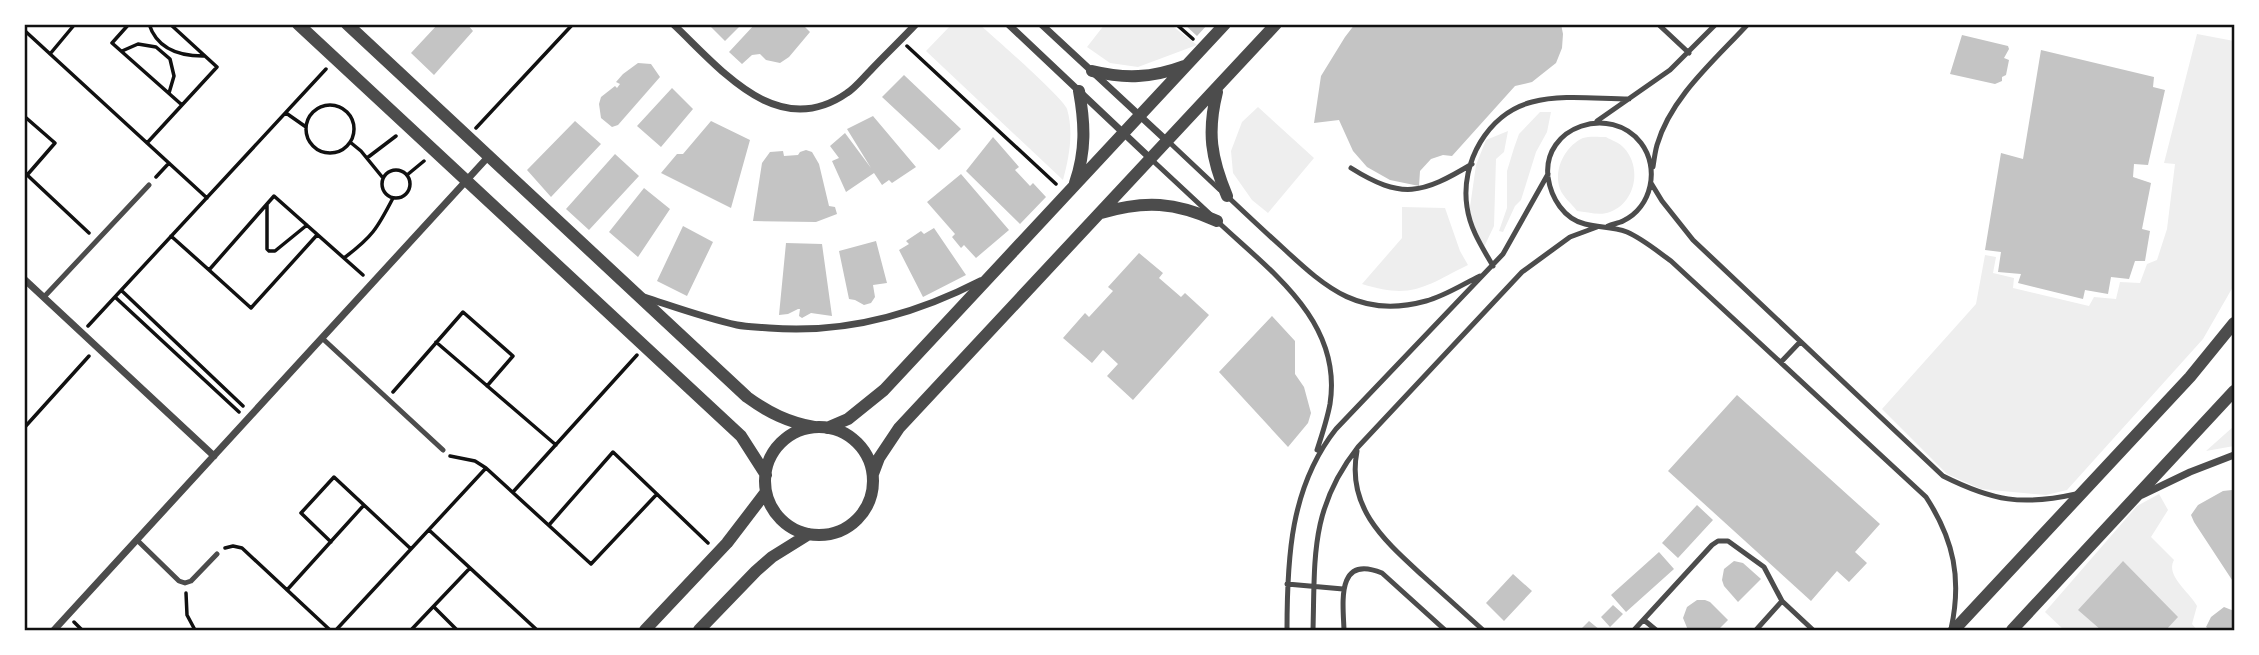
<svg xmlns="http://www.w3.org/2000/svg" width="2259" height="655" viewBox="0 0 2259 655" font-family="Commissioner,sans-serif">
<style>
.green{fill:#eee}
.building{fill:#c4c4c4}
.lines{fill:none;stroke-linecap:round;stroke-linejoin:round}
.path{stroke:#111;stroke-width:3.5}
.service{stroke:#4c4c4c;stroke-width:5}
.minor{stroke:#4c4c4c;stroke-width:7}
.tertiary{stroke:#4c4c4c;stroke-width:12}
.neatline{fill:none;stroke:#111;stroke-width:2.5}
</style>
<rect width="100%" height="100%" fill="#fff"/>
<path class="green" d="M1105,24L1171,25L1197,45L1138,67L1110,63L1087,47Z
M951,25H980C994,37 1064,99 1067,109C1074,132 1069,158 1063,180L926,51Z
M2197,34L2234,41V285L2203,339L2067,490L2046,495L1981,489L1947,474L1882,409L1976,304L1985,255L1996,257L1993,273L2014,278L2013,288L2089,306L2094,297L2116,299L2120,282L2140,283L2147,264L2157,260L2167,229L2175,164L2164,163Z
M1258,107L1314,158L1268,213L1252,200L1233,173L1231,151L1242,122Z
M1540,112H1551L1547,132L1536,152L1521,200L1515,206L1503,232L1499,231L1507,208V171L1514,148L1519,134Z
M1508,131L1504,152L1496,159L1494,226L1484,247L1469,214L1476,165L1486,140Z
M1606,137C1611,140 1620,143 1624,148C1642,167 1636,202 1610,212C1601,216 1587,212 1577,211C1572,204 1563,197 1560,189C1553,170 1565,146 1583,138C1589,136 1599,137 1606,137Z
M1402,207L1445,208L1460,251L1468,265C1425,286 1413,300 1362,284L1402,238Z
M2234,426V446L2206,451Z
M2159,494L2168,510L2151,537L2174,560C2165,576 2190,592 2197,606L2192,624L2197,630H2064L2045,612L2137,506Z"/>
<path class="building" d="M438,24H467L473,31L434,75L411,53Z
M708,24H742L725,41Z
M755,24H802L810,32L789,57L780,63L766,60L760,54L752,55L742,64L729,52Z
M1184,24H1208L1197,36Z
M1355,24H1561L1563,34L1562,48L1556,63L1532,82L1515,86L1452,156L1443,155L1431,159L1420,171L1419,186L1390,180L1367,167L1353,151L1339,120L1314,123L1321,76L1345,37Z
M1962,35L2008,46L2009,49L2004,58L2009,60L2006,75L2002,77V81L1995,84L1950,74Z
M2041,50L2154,77L2153,87L2165,90L2148,165L2134,164L2133,177L2151,183L2142,229L2150,231L2145,261H2135L2129,279L2111,277L2108,294L2085,290L2083,299L2018,283L2021,274L1998,272L2001,252L1985,250L2001,153L2023,159Z
M638,63L651,64L660,77L618,125L612,127L601,118L599,104L601,97L615,86L617,88L620,84L616,82L623,74Z
M904,75L961,129L939,150L882,97Z
M672,88L693,109L661,147L637,126Z
M873,116L916,167L892,183L889,180L882,185L874,173L846,192L832,161L839,158L830,146L845,133L871,168L847,129Z
M575,121L601,144L551,197L527,170Z
M711,121L750,140L731,208L661,173L677,154H683Z
M993,137L1019,167L1015,170L1030,186L1033,183L1046,197L1020,224L966,171Z
M806,150L812,152L819,164L829,206L835,207L837,214L816,222L753,221L762,163L770,152L783,151L784,156L798,155L800,152Z
M615,154L639,176L589,230L566,209Z
M961,174L1009,230L976,258L964,245L961,248L952,237L955,234L927,202Z
M644,188L670,209L638,257L609,232Z
M683,226L713,242L687,296L657,281Z
M934,228L966,275L923,297L899,250L909,244L906,241L921,231L924,234Z
M876,241L887,283L873,285L875,297L871,303L864,305L855,300L849,299L839,251Z
M786,243L822,244L832,316L811,313L802,318L799,316L800,309H798L788,314L779,315Z
M1139,253L1163,273L1159,278L1181,297L1185,293L1209,315L1133,400L1107,376L1118,364L1103,350L1092,363L1063,338L1085,313L1089,317L1113,291L1108,287Z
M1272,316L1295,341V374L1304,387L1311,413L1308,423L1288,447L1219,372Z
M1737,395L1880,524L1855,552L1867,563L1849,582L1837,571L1811,601L1668,471Z
M2232,490L2234,492V583L2194,522L2191,515L2198,505L2223,491Z
M1697,505L1713,520L1678,558L1662,543Z
M1659,552L1674,569L1626,612L1611,595Z
M1734,561L1743,563L1761,579L1738,602L1724,586L1722,580L1724,569Z
M2123,561L2178,617L2166,630H2101L2078,610Z
M1513,574L1532,591L1504,621L1486,603Z
M1697,600H1705L1710,602L1728,620L1718,630H1688L1683,618L1687,607Z
M1613,605L1623,614L1610,627L1601,617Z
M2224,607L2234,611V630H2210L2206,627L2211,617Z
M1589,621L1600,630H1580Z"/>
<g class="lines">
<path class="path" d="M129,24L112,43L182,105
M149,24C157,49 179,56 203,56
M1176,24L1193,39
M24,30L207,198
M907,46L1056,184
M122,51L138,44L156,47L170,59L174,76L169,93
M50,54L75,24
M306 129a24 24 0 1 1 48 0a24 24 0 1 1-48 0Z
M286,113L306,127
M24,116L55,143L28,174
M476,128L573,24
M350,142L361,151L383,178
M147,143L217,67L170,24
M367,158L396,136
M382 184a14 14 0 1 1 28 0a14 14 0 1 1-28 0Z
M24,172L89,233
M407,175L424,161
M156,177L169,163
M267,204V249L269,251H275L307,225
M171,236L209,270L274,196L363,275
M344,258C372,237 377,229 393,198
M209,270L251,308L317,235
M122,291L243,406
M115,297L239,412
M88,326L326,69
M436,342L556,445
M393,392L463,312L513,356L487,386
M24,428L89,356
M450,456L475,461L486,468L591,564L657,494
M513,492L637,355
M549,525L613,452L708,543
M429,530L537,630
M331,542L301,513L334,477L411,549
M225,548L233,546L242,548L330,630
M287,590L364,505
M186,593L187,615L195,630
M434,607L457,630
M74,622L82,630
M336,630L486,468
M411,630L470,568"/>
<path class="service" d="M1658,24L1689,53
M1597,121L1670,70L1716,24
M1168,141L1220,190
M1151,159L1210,214
M1653,167C1654,160 1655,152 1657,145C1671,97 1715,60 1748,24
M1351,168C1402,200 1422,194 1472,164
M1651,183L1662,201L1693,240L1943,476C1993,501 2022,506 2076,494
M1227,196C1246,214 1264,231 1283,248C1327,289 1361,319 1426,301C1445,296 1463,284 1480,276
M1217,221C1270,271 1343,321 1330,404C1327,420 1322,435 1317,450
M1608,226C1613,224 1619,223 1623,221C1652,207 1660,168 1641,143C1611,104 1542,126 1548,177C1551,198 1564,219 1585,224C1600,228 1612,226 1627,232C1643,239 1657,251 1671,261L1926,497C1954,540 1962,579 1951,629
M1493,266C1482,247 1470,229 1467,207C1460,163 1488,113 1532,102C1562,94 1598,99 1629,99
M44,297L149,185
M322,338L443,450
M1781,362L1800,342
M1357,451C1346,508 1385,541 1423,576C1443,594 1463,612 1483,630
M137,540L179,581L185,583L191,581L217,554
M1287,584L1343,589
M1644,620L1656,630
M1287,630C1287,559 1290,487 1336,429L1503,254L1548,174
M1313,630C1315,557 1310,508 1358,447L1522,272L1570,237L1597,227
M1344,630C1343,602 1336,554 1382,573L1445,630
M1634,630L1712,545L1718,541H1728L1764,567L1782,601L1813,630
M1756,630L1782,601"/>
<path class="minor" d="M673,24C720,68 777,142 847,93C855,88 863,78 870,71C885,55 901,40 916,24
M1008,24L1151,159
M1041,24L1167,141
M24,279L214,456
M644,297C675,307 705,318 737,325C747,327 758,327 769,328C843,334 914,315 980,281
M2142,495L2190,472L2234,455
M54,630L488,157"/>
<path class="tertiary" d="M298,24L741,436L766,475
M347,24L747,397C769,413 788,422 814,427
M1092,71C1125,79 1152,78 1184,66
M1217,92C1207,132 1211,158 1227,196
M1075,183C1086,151 1085,124 1079,91
M1101,213C1145,200 1175,202 1217,221
M765 481a54 54 0 1 1 108 0a54 54 0 1 1-108 0Z
M827,428L848,419L884,390L1225,24
M873,474L879,458L899,428L1276,24
M645,630L727,543L766,492
M699,630L756,571L772,557L809,534
M1954,630L2190,377L2234,323
M2012,630L2234,391"/>
</g>
<rect width="2259" height="655" fill="none" stroke="#ffffff" stroke-width="52"/>
<rect x="26" y="26" width="2207" height="603" class="neatline"/>
</svg>
